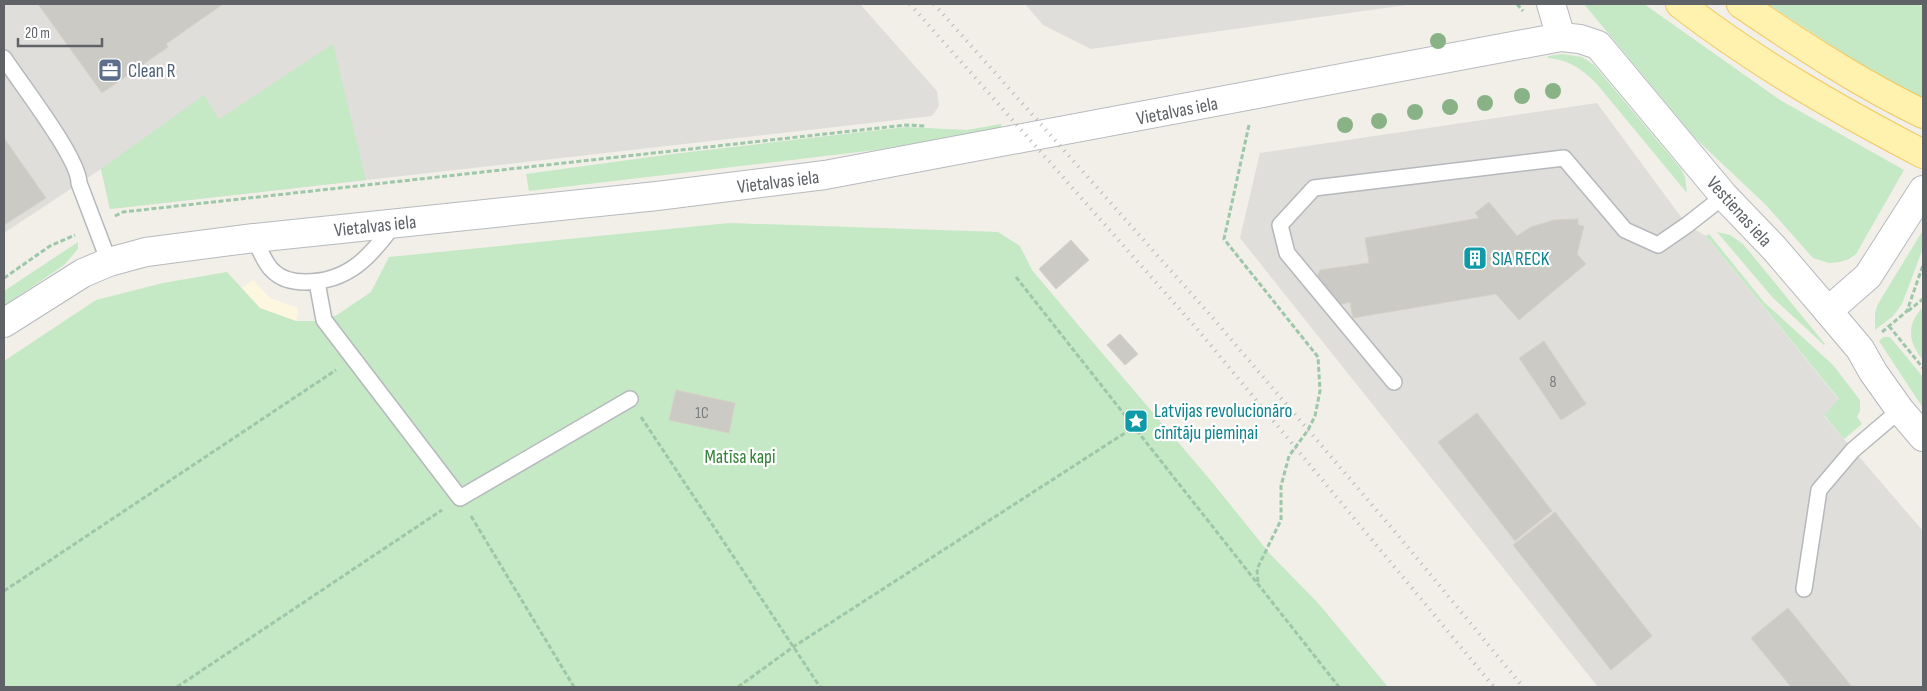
<svg xmlns="http://www.w3.org/2000/svg" width="1927" height="691" viewBox="0 0 1927 691" font-family="'Sofia Sans Condensed',sans-serif">
<style>
.commercial{fill:#fef7e0}
.industrial{fill:#e0deda}
.green{fill:#c5e8c5}
.building{fill:#cccac5;stroke:#d6d1c6}
.lines{fill:none;stroke-linecap:round;stroke-linejoin:round}
.lane-casing{stroke:#b5b8bc;stroke-width:18}
.street-casing{stroke:#b5b8bc;stroke-width:30}
.secondary-casing{stroke:#b6babf;stroke-width:30}
.primary-casing{stroke:#f2c960;stroke-width:30}
.path{stroke:#9cc7a9;stroke-width:3;stroke-dasharray:5 2.5;stroke-linecap:butt}
.lane{stroke:#fff;stroke-width:15}
.street{stroke:#fff;stroke-width:28}
.secondary{stroke:#fff;stroke-width:28}
.primary{stroke:#fff2af;stroke-width:28}
.rail{stroke:#b6b7b8;stroke-width:4;stroke-dasharray:1 6;stroke-linecap:butt}
.tree{fill:#89b387}
.labels{text-anchor:middle;stroke-width:4.5;stroke-linejoin:round;paint-order:stroke}
.number-label{font-size:16px;fill:#7a7d7f}
.service-label{font-size:19px;fill:#4e5e75;stroke:#fff;text-anchor:start}
.street-label{font-size:19px;fill:#5f6368;stroke:#fff}
.culture-label{font-size:19px;fill:#0d838f;stroke:#fff;text-anchor:start}
.park-label{font-size:19px;fill:#348238;stroke:#fff}
</style>
<rect width="100%" height="100%" fill="#f1efe8"/>
<path class="commercial" d="M253,280L270,298L298,308L296,321L260,308L242,288Z"/>
<path class="industrial" d="M4,4H860L937,91L939,106L932,116L110,209L101,169L4,233Z
M1025,4H1414L1091,49L1043,25Z
M1597,103L1687,225L1706,236L1839,400L1824,416L1923,531V687H1598L1240,238L1260,153Z"/>
<path class="green" d="M1584,4H1644L1780,100L1904,170L1856,254L1849,259L1840,262L1829,263L1813,258L1766,205L1695,138Z
M1768,4H1913L1923,6V98L1880,77Z
M333,44L366,180L110,209L101,169L204,95L219,119Z
M1562,54L1582,57L1594,65L1681,169L1685,177L1687,193L1596,83C1582,69 1569,60 1548,58V56Z
M1001,124L1002,129L875,150L529,191L526,174L672,154L906,127L967,130Z
M729,223L998,232L1020,246L1032,270L1074,320L1212,482L1270,554L1318,603L1388,687H4V361L96,300L163,283L227,272L260,308L296,321H317L337,315L371,292L389,257Z
M1923,230V248L1902,304L1893,316L1875,330V313L1878,304Z
M1717,232L1730,235L1743,244L1825,344L1824,345L1773,298Z
M1709,234L1764,302L1833,365L1860,400V411L1857,417L1862,424L1844,439L1824,415L1839,399L1706,236Z
M78,242V249L64,265L4,306V291Z
M1923,307V360C1908,342 1906,325 1923,307Z
M1884,337H1890L1923,377V408L1879,341Z"/>
<path class="building" d="M38,4H223L166,44L168,47L102,93Z
M4,138L46,198L4,225Z
M1489,202L1517,236L1531,227L1554,220L1578,219V225L1584,226L1577,254L1586,264L1519,320L1496,294L1353,318L1350,302L1338,305L1316,279L1320,270L1369,263L1365,238L1479,218L1475,213Z
M1071,240L1089,260L1056,289L1039,269Z
M1120,334L1138,354L1125,365L1107,345Z
M1544,341L1586,404L1561,420L1519,358Z
M676,390L735,403L729,433L669,420Z
M1477,413L1552,511L1515,541L1438,442Z
M1555,512L1652,636L1611,670L1513,545Z
M1788,608L1852,687H1791L1751,638Z"/>
<g class="lines">
<g class="lane-casing">
<path id="lane" d="M4,58C20,83 79,158 79,183L109,262
M254,238C260,249 264,263 273,271C282,280 293,282 305,282C349,282 371,256 395,223
M317,282L324,320L460,498L630,399
M1394,382L1287,253L1280,225L1314,188L1564,158L1625,230L1658,245L1687,225L1724,196
M1804,589L1819,490L1853,450L1900,410"/>
</g>
<g class="street-casing">
<path id="street" d="M1551,4L1561,37
M1828,311L1860,349L1873,372L1900,410L1923,437"/>
</g>
<g class="secondary-casing">
<path id="secondary" d="M4,323L83,273L109,262L146,252L254,238L657,196L825,175L1561,37L1580,39L1598,45L1724,196L1774,248L1828,311L1868,276L1923,190"/>
</g>
<g class="primary-casing">
<path id="primary" d="M1680,4C1756,63 1839,110 1923,154
M1741,4C1800,44 1859,83 1923,114"/>
</g>
<path class="path" d="M1517,4L1523,11
M1249,125L1224,239L1318,357L1320,391L1315,416L1308,430L1289,456L1281,486V520L1257,569L1258,583
M115,216L123,212L906,125L925,126
M1016,277L1339,687
M4,278L50,246L75,235
M1908,311L1923,299
M1889,326L1923,368
M1882,332L1907,311L1923,265
M641,417L820,687
M471,516L574,687
M4,591L336,370
M177,687L442,510
M738,687L793,647L1145,420"/>
<use href="#lane" class="lane"/>
<use href="#street" class="street"/>
<use href="#secondary" class="secondary"/>
<use href="#primary" class="primary"/>
<path class="rail" d="M910,4L1198,330L1494,687
M934,4L1212,317L1402,540L1523,687"/>
</g>
<g class="tree">
<circle cx="1438" cy="41" r="8"/>
<circle cx="1553" cy="91" r="8"/>
<circle cx="1522" cy="96" r="8"/>
<circle cx="1485" cy="103" r="8"/>
<circle cx="1450" cy="107" r="8"/>
<circle cx="1415" cy="112" r="8"/>
<circle cx="1379" cy="121" r="8"/>
<circle cx="1345" cy="125" r="8"/>
</g>
<defs>
<g id="office-square" transform="scale(1.25)"><rect x="-9" y="-9" width="18" height="18" rx="4" fill="#5c6f8a" stroke="#fff"/><path d="M-6-3h4V-5.5h4V-3h4V5H-6ZM-1-4.5V-3h2v-1.5ZM-6 0V1H6V0Z" fill="#fff"/></g>
<g id="building-square" transform="scale(1.25)"><rect x="-9" y="-9" width="18" height="18" rx="4" fill="#0f9aa8" stroke="#fff"/><path d="M-4-6H4V6H1V3H-1V6H-4ZM-2.5-4.3h1.7v1.8h-1.7ZM.8-4.3h1.7v1.8H.8ZM-2.5-1h1.7V.8h-1.7ZM.8-1h1.7V.8H.8Z" fill="#fff"/></g>
<g id="sight-square" transform="scale(1.25)"><rect x="-9" y="-9" width="18" height="18" rx="4" fill="#0f9aa8" stroke="#fff"/><path d="M0-6L1.8-2.2L6-1.7L2.9 1.2L3.7 5.4L0 3.3L-3.7 5.4L-2.9 1.2L-6-1.7L-1.8-2.2Z" fill="#fff"/></g>
</defs>
<g fill-rule="evenodd">
<use href="#office-square" x="110" y="70"/>
<use href="#building-square" x="1475" y="258"/>
<use href="#sight-square" x="1136" y="421"/>
</g>
<g class="labels">
<g class="number-label">
<text x="1553" y="387">8</text>
<text x="702" y="418">1C</text>
</g>
<g class="service-label">
<text x="128" y="77">Clean R</text>
</g>
<g class="street-label">
<text transform="translate(1177 110) rotate(-11)" y="7">Vietalvas iela</text>
<text transform="translate(778 181) rotate(-7)" y="7">Vietalvas iela</text>
<text transform="translate(1740 211) rotate(48)" y="7">Vestienas iela</text>
<text transform="translate(375 225) rotate(-6)" y="7">Vietalvas iela</text>
</g>
<g class="culture-label">
<text x="1492" y="265">SIA RECK</text>
<text x="1154" y="417">Latvijas revolucionāro<tspan x="1154" dy="22">cīnītāju piemiņai</tspan></text>
</g>
<g class="park-label">
<text x="740" y="463">Matīsa kapi</text>
</g>
</g>
<rect width="1927" height="691" fill="none" stroke="#5f6368" stroke-width="10"/>
<path d="M18 38v8h84v-8" fill="none" stroke="#5f6368" stroke-width="2.5"/>
<text x="25" y="38" font-size="15" fill="#5f6368" stroke="#ffffff" stroke-width="4" paint-order="stroke">20 m</text>
</svg>
